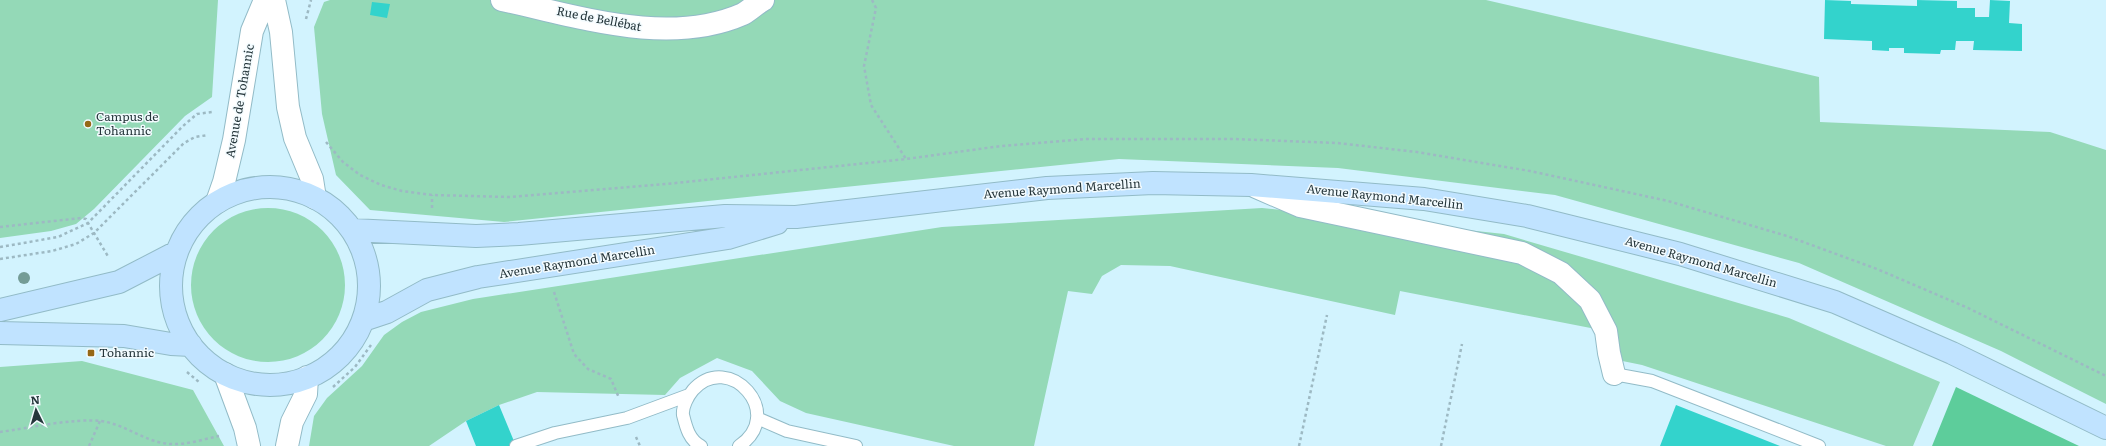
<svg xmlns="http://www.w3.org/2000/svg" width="2106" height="446" viewBox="0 0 2106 446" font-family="Literata,serif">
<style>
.green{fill:#94d9b7}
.forest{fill:#5dcd9b}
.building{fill:#33d3cc}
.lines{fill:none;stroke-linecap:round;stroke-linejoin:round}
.service-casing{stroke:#92bbc7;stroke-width:14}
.minor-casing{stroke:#92bbc7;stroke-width:24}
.tertiary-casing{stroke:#92bbc7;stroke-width:24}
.secondary-casing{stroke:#92bbc7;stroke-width:24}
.path{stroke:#9db9c3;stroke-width:2.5;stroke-dasharray:3 3;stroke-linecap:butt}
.service{stroke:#fff;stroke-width:12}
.minor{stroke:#fff;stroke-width:22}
.tertiary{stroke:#fff;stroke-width:22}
.secondary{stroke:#c0e3ff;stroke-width:22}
.tree{fill:#749c96}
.poi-dot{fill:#956816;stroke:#f3fbfe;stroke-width:1.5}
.labels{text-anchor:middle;stroke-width:3;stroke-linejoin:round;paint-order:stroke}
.street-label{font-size:12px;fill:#25363b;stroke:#f3fbfe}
.poi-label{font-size:12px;fill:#25363b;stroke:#f3fbfe;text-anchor:start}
</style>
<rect width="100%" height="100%" fill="#d2f3fe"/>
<path class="green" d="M0,0H218L212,97L185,116L94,209L76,224L51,231L0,238Z
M330,0H1486L1819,77L1820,122L2050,132L2106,150V404L2001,351L1799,263L1555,195L1338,168L1119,159L504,222L370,210L336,175L322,114L314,27L324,2Z
M191 285a77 77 0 1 1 154 0a77 77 0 1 1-154 0Z
M1262,208L1504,234L1789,318L1940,382L1913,446H1886L1642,365L1603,357L1606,331L1400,291L1395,315L1170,266L1121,265L1102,276L1092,294L1068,291L1034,446H954L806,413L780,401L752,371L717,358L680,378L665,395L537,392L499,405L466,421L429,446H309L314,416L327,398L362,366L384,335L402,322L421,312L473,299L942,227Z
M82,361L193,390L224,446H0V367Z"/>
<path class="forest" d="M1956,387L2079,446H1932Z"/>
<path class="building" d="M1825,0L1851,1V4L1917,6V0L1957,1V8H1975V17H1989L1990,0L2010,1L2009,23L2022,24V51L1973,50L1974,41H1956L1955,50H1941L1940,54L1904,53V48H1889V51L1872,50V41L1824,39Z
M372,2L390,4L387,18L370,15Z
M499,405L516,446H476L466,421Z
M1676,405L1780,446H1660Z"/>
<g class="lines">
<g class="service-casing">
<path id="service" d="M1614,374L1652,381L1819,446
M757,418L787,431L856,446
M516,446L555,433L627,418L689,395
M701,446C689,440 686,427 683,415C682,407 688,396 693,390C729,350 787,414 739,446"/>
</g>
<g class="minor-casing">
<path id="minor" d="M502,0C577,16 668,47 743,14C750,10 756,4 763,0
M1256,187L1300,206L1522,253L1561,273L1590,300L1606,331L1609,353L1614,374"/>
</g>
<g class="tertiary-casing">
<path id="tertiary" d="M274,0L281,32L288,107L295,138L312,179L315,198
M217,202L224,182L234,140L252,31L265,0
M225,374L245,428L249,446
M287,446L292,422L306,394L307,377"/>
</g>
<g class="secondary-casing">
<path id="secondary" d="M171 286a99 99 0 1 1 198 0a99 99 0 1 1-198 0Z
M352,230L476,236L519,234L725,216L796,217L1047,188L1153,183L1251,185L1424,199L1527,216L1680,254L1835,302L1952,353L2106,428
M0,310L119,282L177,252
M363,320L387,312L427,290L478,277L728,238L777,223
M0,333L124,336L171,344L191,345"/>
</g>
<path class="path" d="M872,0L876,8L864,66L871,105L906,159
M306,19L311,0
M326,142L343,162L360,175L381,185L402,191L432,195L509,197L676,183L906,159L1001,146L1085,139H1234L1337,143L1417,152L1530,171L1668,201L1787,236L1877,269L1968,308L2106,376
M432,208V195
M0,227L81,218L86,219L88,223L109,258
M0,247L58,237L88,223L183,126L197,114L212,112
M0,259L52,251L76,244L94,233L184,143L195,137L208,135
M554,292L574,354L588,369L611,379L619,398
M187,372L199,382
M333,387L355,367L371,345
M0,432C28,428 74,418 101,421C125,424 146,443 171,444C187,445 204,439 219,436
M636,437L640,446
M89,446L100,421
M1299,446L1327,315
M1441,446L1462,344"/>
<use href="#service" class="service"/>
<use href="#minor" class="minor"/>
<use href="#tertiary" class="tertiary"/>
<use href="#secondary" class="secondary"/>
</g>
<circle class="tree" cx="24" cy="278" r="6"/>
<g class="poi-dot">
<circle cx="88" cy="124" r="4"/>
<rect x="87" y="349" width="8" height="8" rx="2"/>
</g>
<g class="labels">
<g class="street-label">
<text transform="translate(599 19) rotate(11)" y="4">Rue de Bellébat</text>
<text transform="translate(240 101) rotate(-80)" y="4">Avenue de Tohannic</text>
<text transform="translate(1062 189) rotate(-4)" y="4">Avenue Raymond Marcellin</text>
<text transform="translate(1385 197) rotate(6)" y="4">Avenue Raymond Marcellin</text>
<text transform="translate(577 262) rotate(-9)" y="4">Avenue Raymond Marcellin</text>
<text transform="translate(1701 262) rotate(16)" y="4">Avenue Raymond Marcellin</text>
</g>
<g class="poi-label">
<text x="96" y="121">Campus de<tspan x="96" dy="14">Tohannic</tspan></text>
<text x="99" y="357">Tohannic</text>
</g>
</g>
<g transform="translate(36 410) rotate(355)" stroke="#f3fbfe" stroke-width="3" paint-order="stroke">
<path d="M0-3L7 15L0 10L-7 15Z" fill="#25363b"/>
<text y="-6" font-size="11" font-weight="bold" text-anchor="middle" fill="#25363b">N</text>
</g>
</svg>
